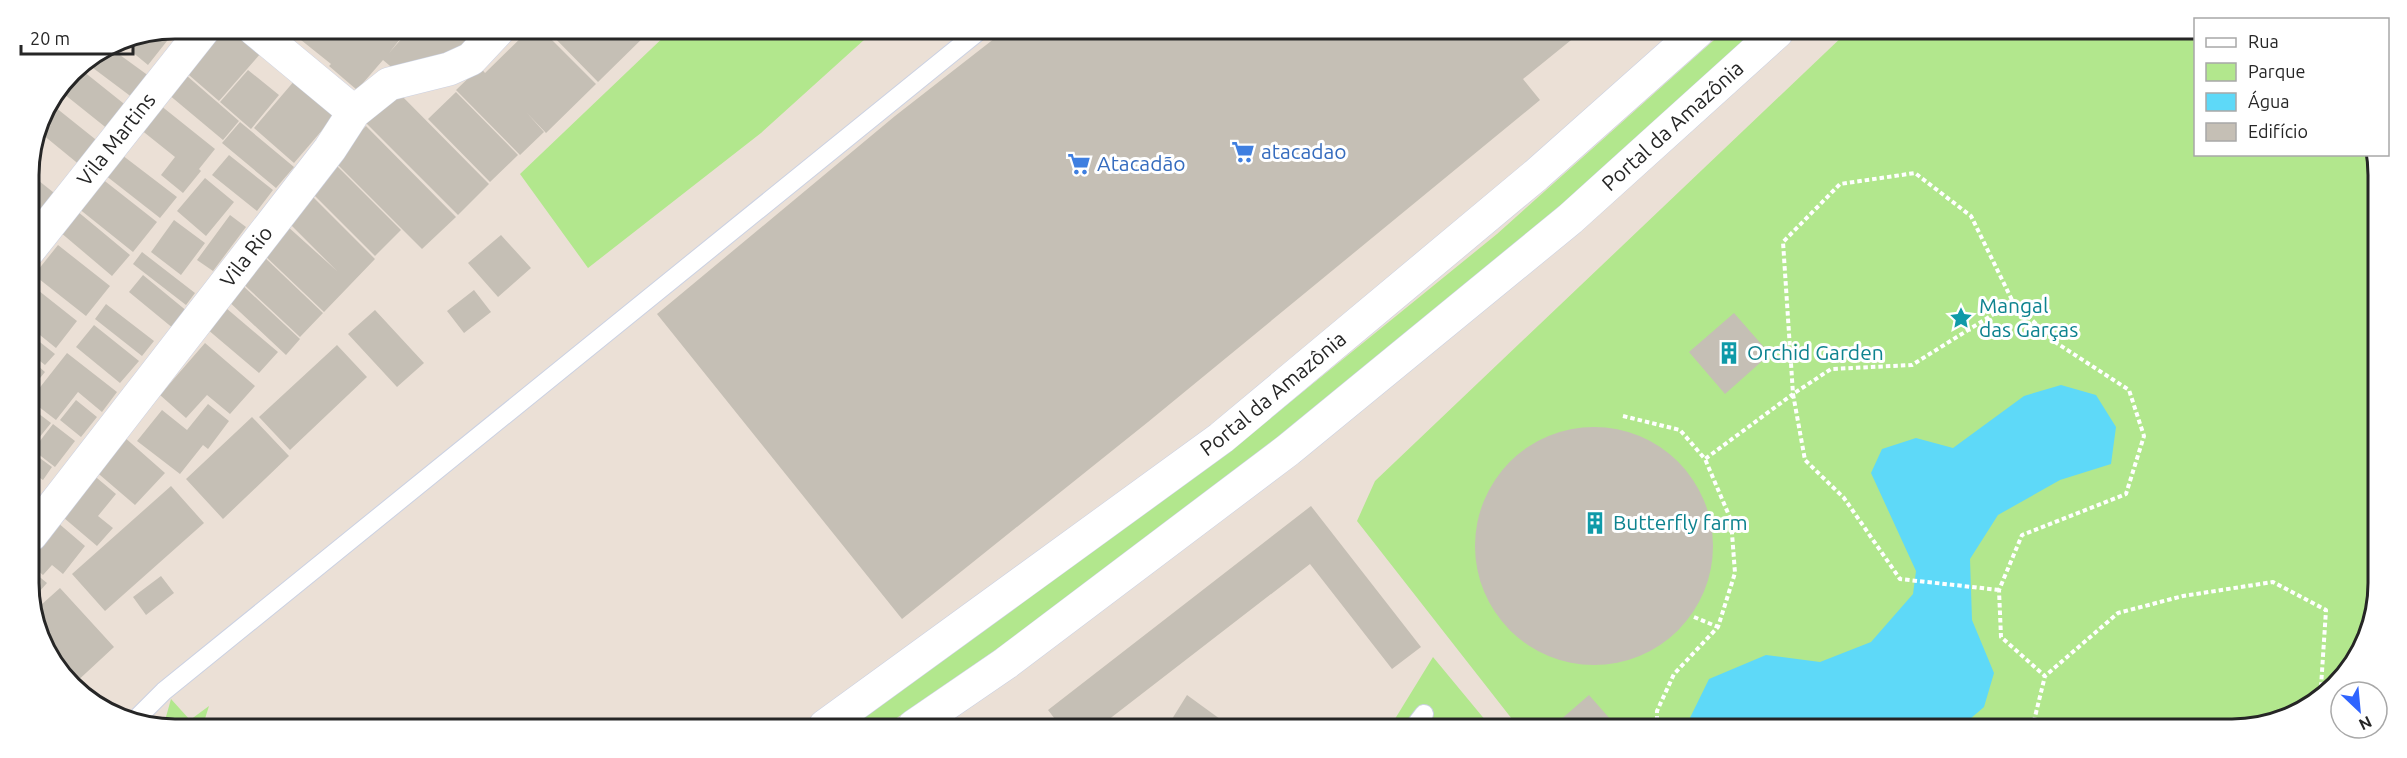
<svg xmlns="http://www.w3.org/2000/svg" width="2407" height="758" viewBox="0 0 2407 758" font-family="Ubuntu,sans-serif">
<style>
.green{fill:#b2e78d}
.water{fill:#5ed9f8}
.building{fill:#c5bfb5}
.lines{fill:none;stroke-linecap:round;stroke-linejoin:round}
.lane-casing{stroke:#cbd1e2;stroke-width:20}
.street-casing{stroke:#cbd1e2;stroke-width:34}
.secondary-casing{stroke:#cbd1e2;stroke-width:34}
.path{stroke:#fff;stroke-width:4;stroke-dasharray:4.5 3;stroke-linecap:butt}
.lane{stroke:#fff;stroke-width:18}
.street{stroke:#fff;stroke-width:33}
.secondary{stroke:#fff;stroke-width:33}
.labels{text-anchor:middle;stroke-width:6;stroke-linejoin:round;paint-order:stroke}
.street-label{font-size:21px;fill:#262626;stroke:#fff}
.shop-label{font-size:21px;fill:#366cbe;stroke:#fff;text-anchor:start}
.culture-label{font-size:21px;fill:#0d838f;stroke:#fff;text-anchor:start}
.rim{fill:none;stroke:#262626;stroke-width:3}
</style>
<rect width="100%" height="100%" fill="#ebe0d6"/>
<path class="green" d="M671,30H875L761,133L588,268L520,174Z
M1723,32H1765L1507,263L1029,627L885,726H852L1241,442L1497,234Z
M1846,33H2195L2196,154L2376,155L2373,621L2354,665L2321,699L2241,729L1519,728L1357,521L1375,481Z
M1433,657L1491,727H1390Z
M171,699L190,720L209,706L203,725L164,724Z"/>
<path class="water" d="M2061,385L2096,395L2116,427L2111,464L2060,480L1998,515L1970,559L1972,620L1994,673L1984,707L1963,725L1946,729L1685,728L1709,679L1766,655L1820,662L1871,642L1913,594L1916,571L1871,473L1882,449L1916,438L1953,448L2024,396Z"/>
<path class="building" d="M217,29H232L261,53L219,101L182,69Z
M297,29H309L304,35Z
M310,29H408L389,53L410,29H463L478,42L402,76L383,60L357,90L329,66L331,64L301,40Z
M530,29H541L596,84L546,133L527,113L544,132L520,155L456,90L480,67L485,73Z
M546,29L651,30L598,82Z
M1004,31L1581,32L1523,79L1540,100L1148,422L902,619L657,314L895,116Z
M156,32L167,41L148,65L131,51L145,34Z
M136,36L125,49L116,42L119,40Z
M109,47L153,79L137,101L85,62Z
M78,67L133,111L114,134L59,90L72,71Z
M179,69L239,121L223,140L162,89Z
M248,70L279,95L251,129L220,102Z
M295,80L336,114L294,163L254,128Z
M394,88L489,184L458,215L362,119Z
M456,92L518,155L490,182L428,119Z
M155,101L215,149L199,169L201,171L183,193L161,175L175,157L135,125Z
M50,103L100,143L81,166L37,130L40,119Z
M240,122L294,167L276,188L222,143Z
M366,126L456,217L422,249L332,159Z
M36,135L44,142L38,150L33,147Z
M122,155L177,197L160,218L105,175Z
M229,155L273,190L257,211L212,175Z
M336,165L401,230L375,256L309,190Z
M29,173L63,200L40,229L29,220Z
M101,178L157,222L133,252L78,208Z
M205,178L234,202L206,236L177,211Z
M311,195L375,259L324,312L261,252L286,225L337,271L286,220Z
M77,211L130,255L112,276L60,232Z
M230,215L246,227L213,271L197,260Z
M174,220L205,243L181,275L151,252Z
M501,235L531,268L498,297L468,263Z
M58,245L110,286L86,316L34,275Z
M142,252L195,293L186,305L133,264Z
M261,254L323,313L300,337L238,279Z
M143,275L188,312L174,329L129,292Z
M29,283L77,321L56,348L30,327Z
M240,283L300,339L286,355L225,298Z
M474,290L491,312L464,333L447,311Z
M106,304L154,341L142,356L95,319Z
M226,308L278,352L259,373L207,329Z
M375,310L424,363L397,387L348,334Z
M1734,313L1770,354L1725,394L1689,352Z
M94,325L139,361L120,383L76,347Z
M36,339L55,354L45,365L30,353V347Z
M205,343L255,386L230,414L207,395L186,418L160,395Z
M337,345L367,377L290,450L259,417Z
M67,353L117,392L102,412L78,392L56,420L30,400Z
M30,359L45,372L30,390Z
M76,400L97,417L81,437L60,420Z
M208,404L229,421L208,449L203,445L180,474L137,441L162,410L187,430Z
M30,407L51,423L30,449Z
M252,417L289,456L223,519L186,479Z
M53,424L75,441L55,467L33,450Z
M1475 546a119 119 0 1 1 238 0a119 119 0 1 1-238 0Z
M123,436L165,473L135,505L93,469Z
M33,453L52,467L43,480L30,471V457Z
M91,473L116,494L98,516L113,528L97,546L57,512Z
M31,479L38,485L31,494Z
M171,486L204,523L105,611L72,574Z
M1311,506L1421,647L1392,669L1310,564L1099,727H1061L1048,710Z
M57,522L85,546L63,574L52,565L43,575L31,565V554Z
M31,570L47,583L31,601Z
M161,576L174,593L146,615L133,597Z
M60,588L114,647L73,685L65,680L32,613Z
M1187,695L1231,727H1167Z
M1589,695L1618,728H1551Z"/>
<g class="lines">
<g class="lane-casing">
<path id="lane" d="M133,722L164,691L980,30
M1414,727L1424,714"/>
</g>
<g class="street-casing">
<g id="street">
<path d="M254,29L354,112"/>
<path id="s1" d="M29,250L204,29"/>
<path id="s2" d="M31,535L330,149L354,112L389,84L449,69L471,59L499,29"/>
</g>
</g>
<g class="secondary-casing">
<g id="secondary">
<path id="s3" d="M825,726L1221,438L1536,175L1697,32"/>
<path id="s4" d="M914,726L1006,663L1288,450L1570,219L1777,32"/>
</g>
</g>
<path class="path" d="M1623,416L1680,430L1705,459L1793,394L1783,242L1840,184L1915,173L1971,216L2013,302
M1999,590L1900,579L1844,498L1805,460L1793,394L1831,369L1912,365L2013,302L2055,342L2129,390L2144,436L2126,494L2022,535L1999,590L2001,637L2045,676L2118,613L2183,596L2273,582L2326,610L2321,687L2317,701
M1694,617L1718,627
M1657,728V711L1674,674L1718,627L1735,573L1731,520L1705,459
M2032,729L2045,676"/>
<use href="#lane" class="lane"/>
<use href="#street" class="street"/>
<use href="#secondary" class="secondary"/>
</g>
<defs>
<g id="supermarket-bare" transform="scale(1.8)"><path d="M-6-5.5h2.5l.6 2H6L4.5 2H-2.5L-4.4-4H-6ZM-1.5 3.2a1.3 1.3 0 1 0 .1 0ZM3 3.2a1.3 1.3 0 1 0 .1 0Z" fill="#3f7fe0" stroke="#fff" stroke-width="2.5" paint-order="stroke"/></g>
<g id="sight-bare" transform="scale(1.8)"><path d="M0-6L1.8-2.2L6-1.7L2.9 1.2L3.7 5.4L0 3.3L-3.7 5.4L-2.9 1.2L-6-1.7L-1.8-2.2Z" fill="#0f9aa8" stroke="#fff" stroke-width="2.5" paint-order="stroke"/></g>
<g id="building-bare" transform="scale(1.8)"><path d="M-4-6H4V6H1V3H-1V6H-4ZM-2.5-4.3h1.7v1.8h-1.7ZM.8-4.3h1.7v1.8H.8ZM-2.5-1h1.7V.8h-1.7ZM.8-1h1.7V.8H.8Z" fill="#0f9aa8" stroke="#fff" stroke-width="2.5" paint-order="stroke"/></g>
</defs>
<g fill-rule="evenodd">
<use href="#supermarket-bare" x="1243" y="152"/>
<use href="#supermarket-bare" x="1079" y="164"/>
<use href="#sight-bare" x="1961" y="318"/>
<use href="#building-bare" x="1729" y="353"/>
<use href="#building-bare" x="1595" y="523"/>
</g>
<g class="labels">
<g class="street-label">
<text dy="7" stroke="none"><textPath href="#s4" startOffset="968">Portal da Amazônia</textPath></text>
<text dy="7" stroke="none"><textPath href="#s1" startOffset="141">Vila Martins</textPath></text>
<text dy="7" stroke="none"><textPath href="#s2" startOffset="352">Vila Rio</textPath></text>
<text dy="7" stroke="none"><textPath href="#s3" startOffset="558">Portal da Amazônia</textPath></text>
</g>
<g class="shop-label">
<text x="1261" y="159">atacadao</text>
<text x="1097" y="171">Atacadão</text>
</g>
<g class="culture-label">
<text x="1979" y="313">Mangal<tspan x="1979" dy="24">das Garças</tspan></text>
<text x="1747" y="360">Orchid Garden</text>
<text x="1613" y="530">Butterfly farm</text>
</g>
</g>
<path d="M0 0H2407V758H0ZM175 39H2232A136 136 0 0 1 2368 175V583A136 136 0 0 1 2232 719H175A136 136 0 0 1 39 583V175A136 136 0 0 1 175 39Z" fill="#fff" fill-rule="evenodd"/>
<path class="rim" d="M175 39H2232A136 136 0 0 1 2368 175V583A136 136 0 0 1 2232 719H175A136 136 0 0 1 39 583V175A136 136 0 0 1 175 39Z"/>
<rect x="2194" y="18" width="195" height="138" fill="#ffffff" stroke="#a8a8a8" stroke-width="1.5"/>
<rect x="2206" y="38" width="30" height="9" fill="#ffffff" stroke="#a8a8a8" stroke-width="1.5"/>
<text x="2248" y="48" font-size="18" fill="#262626">Rua</text>
<rect x="2206" y="63" width="30" height="18" fill="#b2e78d" stroke="#a8a8a8" stroke-width="1.5"/>
<text x="2248" y="78" font-size="18" fill="#262626">Parque</text>
<rect x="2206" y="93" width="30" height="18" fill="#5ed9f8" stroke="#a8a8a8" stroke-width="1.5"/>
<text x="2248" y="108" font-size="18" fill="#262626">Água</text>
<rect x="2206" y="123" width="30" height="18" fill="#c5bfb5" stroke="#a8a8a8" stroke-width="1.5"/>
<text x="2248" y="138" font-size="18" fill="#262626">Edifício</text>
<g transform="translate(2359 710) rotate(154)"><circle r="28" fill="#ffffff" stroke="#a8a8a8" stroke-width="1.5"/>
<path d="M0-4.5L10 22L0 15L-10 22Z" fill="#2f64ff"/>
<text y="-9" font-size="16" font-weight="bold" text-anchor="middle" fill="#262626">N</text>
</g>
<path d="M21 45v9h112v-9" fill="none" stroke="#262626" stroke-width="3"/>
<text x="30" y="45" font-size="18" fill="#262626" stroke="#ffffff" stroke-width="4.5" paint-order="stroke">20 m</text>
</svg>
